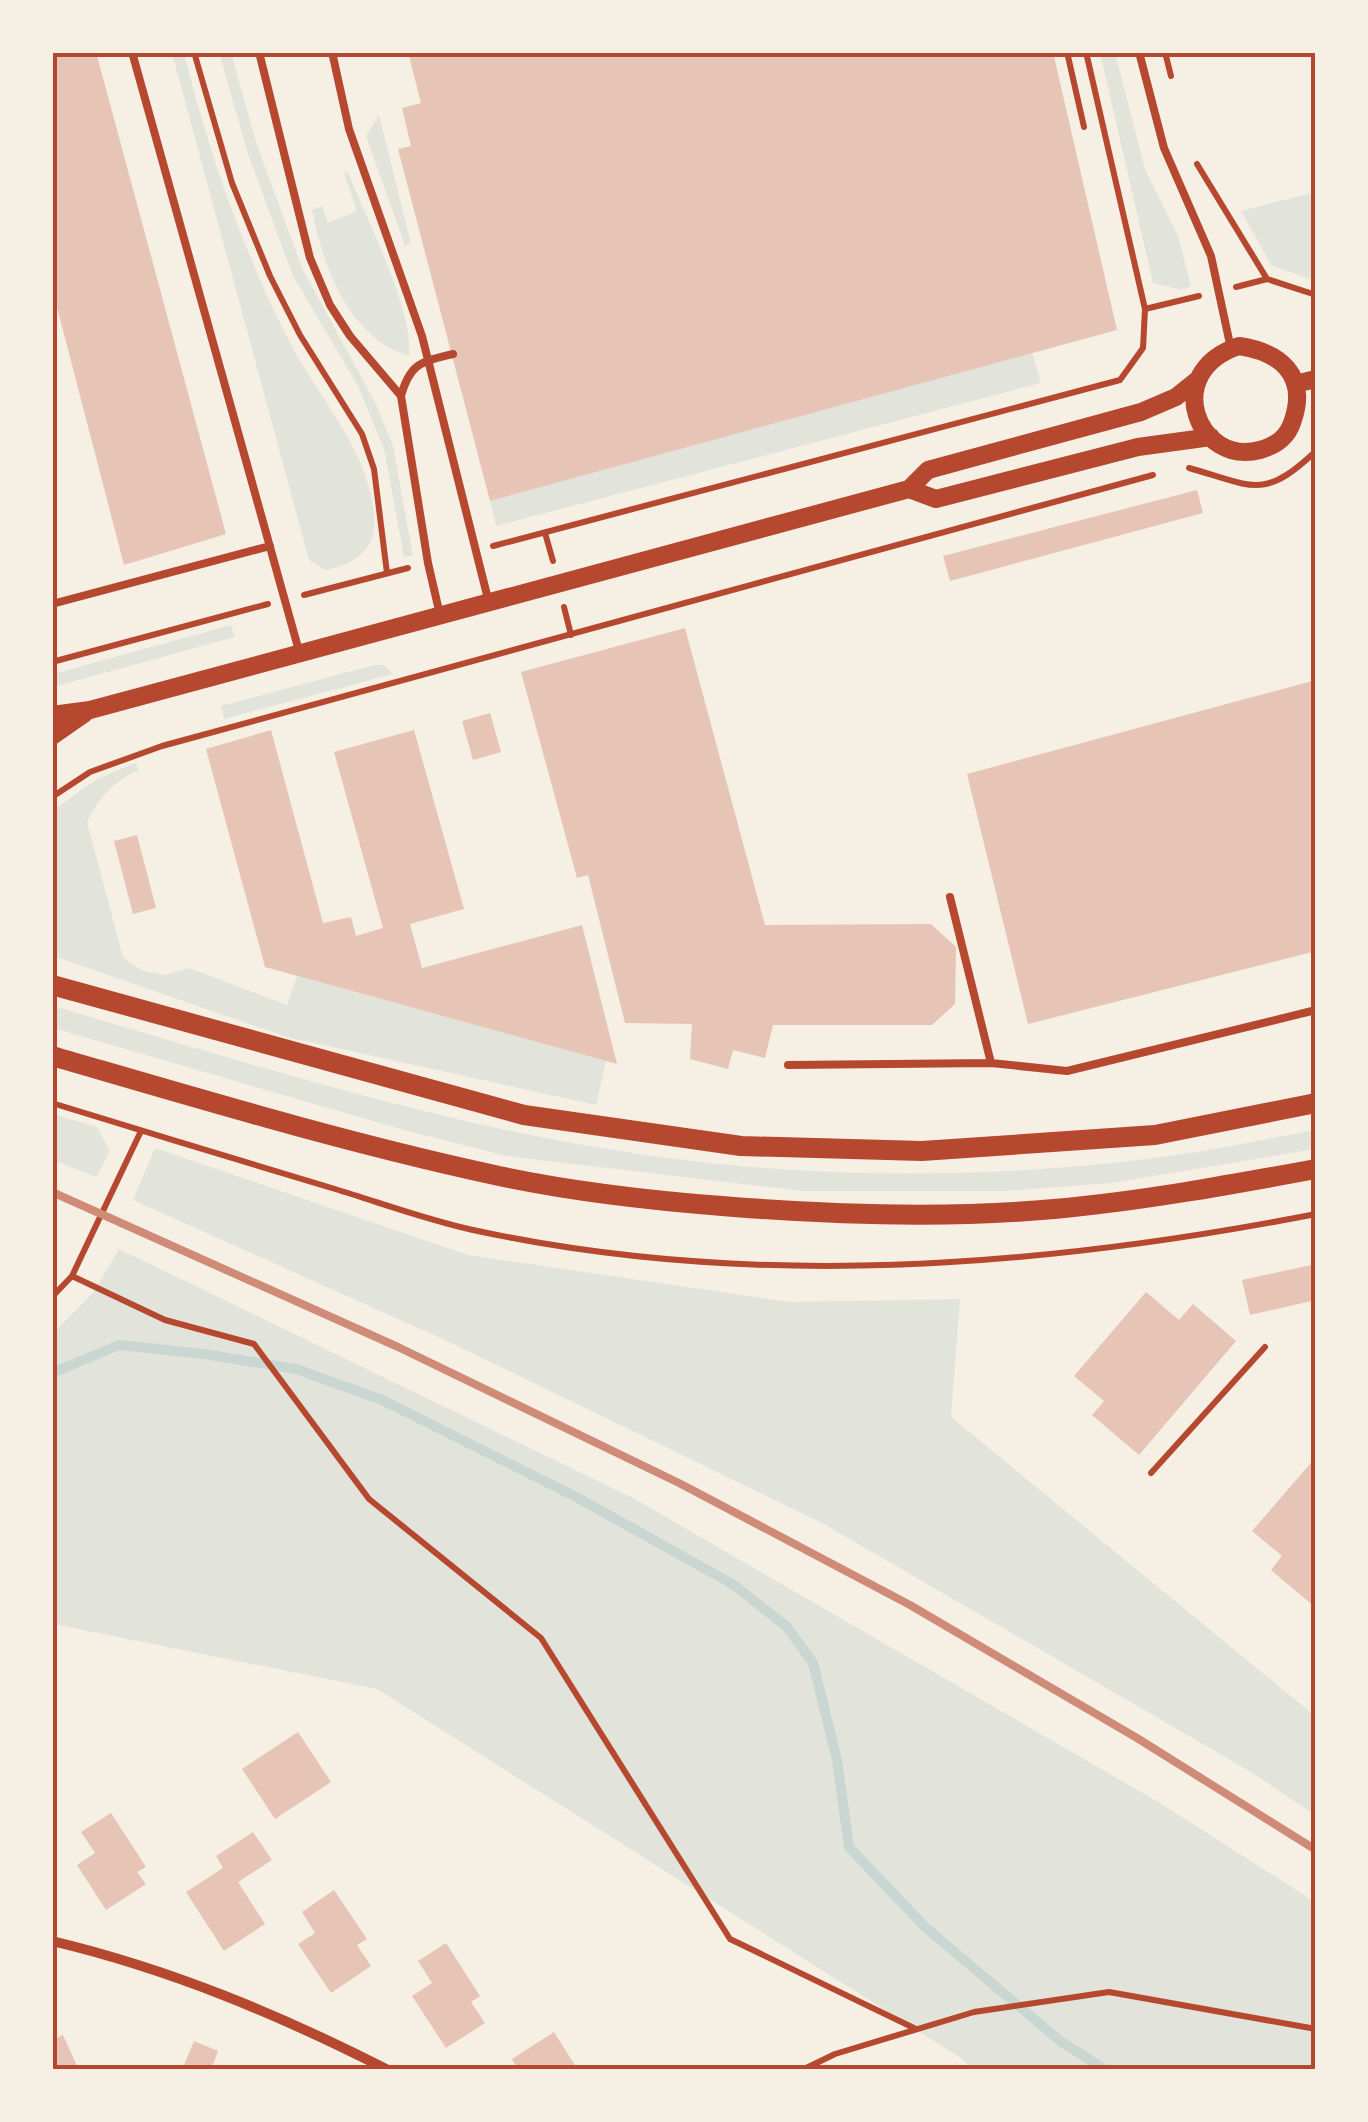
<svg xmlns="http://www.w3.org/2000/svg" width="1368" height="2122" viewBox="0 0 1368 2122" font-family="Jost,sans-serif">
<style>
.green{fill:#e2e4dc}
.lines{fill:none;stroke-linecap:round;stroke-linejoin:round}
.stream{stroke:#c9d6d2;stroke-width:10}
.building{fill:#e6c5b7}
.path{stroke:#b5482f;stroke-width:6}
.service{stroke:#b5482f;stroke-width:8}
.minor{stroke:#b5482f;stroke-width:10}
.tertiary{stroke:#b5482f;stroke-width:18}
.secondary{stroke:#b5482f;stroke-width:20}
.rail{stroke:#cf8b77;stroke-width:8}
.neatline{fill:none;stroke:#b5482f;stroke-width:4}
</style>
<rect width="100%" height="100%" fill="#f6efe4"/>
<path class="green" d="M172,53H184C208,151 242,248 288,339C318,399 367,445 374,515C378,550 354,564 325,570L309,560Z
M219,53H231L257,145L302,268L376,404L393,446L413,556L404,557L384,449L358,386L293,276L248,154Z
M1100,53H1115L1145,169L1178,236L1191,286L1182,290L1153,283Z
M379,115L411,244L405,246L366,136Z
M348,172C366,219 414,310 409,356C349,338 323,267 312,210L322,206L328,223L357,211L344,173Z
M1315,192H1316L1315,281L1271,265L1241,211Z
M1032,353L1041,383L496,526L490,501Z
M231,625L235,637L53,687V674Z
M374,665H384L393,674L224,719L221,706Z
M135,763L139,770C112,782 100,797 87,822L123,957L141,970L164,975L189,968L287,1005L297,976L606,1061L596,1105L287,1037L53,956V810L97,779Z
M53,1006C246,1062 439,1125 639,1154C816,1180 1004,1180 1182,1154C1226,1148 1271,1138 1315,1130V1149L1111,1183L1005,1191H803L506,1156L404,1130L53,1028Z
M53,1114L97,1127L110,1151L96,1177L53,1160Z
M155,1148L468,1255L790,1302L960,1299L951,1417L1315,1716V1815L1251,1772L822,1523L447,1341L133,1200Z
M119,1249L633,1498L1160,1803L1315,1902V2069H971L961,2058L377,1689L53,1624L52,1334L93,1293Z"/>
<g class="lines">
<path class="stream" d="M52,1373L119,1345L204,1354L296,1369L382,1400L578,1498L734,1585L787,1627L813,1663L837,1760L849,1847L925,1927L1059,2040L1105,2070"/>
</g>
<path class="building" d="M52,52H96L226,534L124,565L52,288Z
M408,52H1053L1117,330L490,501L398,149L411,146L402,108L421,103Z
M1197,490L1203,513L950,581L943,556Z
M685,628L765,925L931,924L956,947L955,1004L932,1025H773L765,1058L733,1050L728,1069L690,1059L692,1024L625,1023L588,875L577,878L521,672Z
M1316,680V951L1028,1024L967,774Z
M490,713L501,752L473,760L462,721Z
M271,730L323,923L351,917L356,936L383,928L334,752L414,730L464,909L410,924L422,968L582,925L617,1064L265,967L206,749Z
M137,835L156,908L133,914L114,841Z
M1316,1264V1300L1250,1315L1242,1280Z
M1146,1292L1179,1320L1193,1304L1236,1341L1139,1455L1092,1415L1104,1401L1074,1376Z
M1316,1457V1608L1271,1570L1282,1556L1252,1531Z
M298,1732L331,1782L275,1819L242,1769Z
M111,1813L146,1867L137,1872L146,1884L106,1910L77,1865L95,1853L81,1832Z
M253,1832L272,1860L238,1882L265,1924L224,1951L186,1892L223,1868L216,1856Z
M334,1890L367,1939L357,1945L371,1966L331,1993L298,1944L315,1933L302,1912Z
M446,1943L480,1996L471,2002L485,2023L446,2048L412,1996L432,1983L418,1961Z
M554,2032L578,2070H518L512,2059Z
M63,2035L79,2070H52V2040Z
M194,2041L218,2051L211,2070H182Z"/>
<g class="lines">
<path class="path" d="M194,52L232,183L270,276L300,335L362,434L374,469L387,573
M1067,52L1084,127
M1086,52L1145,309
M1165,52L1171,76
M1197,164L1267,279
M1236,287L1267,279L1316,295
M1189,468C1253,486 1263,501 1316,451
M545,533L553,561
M493,546L1120,380L1143,348L1145,309L1199,296
M304,595L408,568
M564,607L571,635
M52,662L268,604
M52,797L90,772L162,746L1153,475
M52,1103C146,1132 241,1161 335,1189C381,1203 427,1220 473,1230C750,1290 1039,1268 1316,1214
M72,1276L165,1320L254,1344L369,1499L541,1638L730,1939L916,2029
M52,1297L72,1276L141,1131
M1151,1473L1265,1347
M802,2070L835,2054L974,2012L1109,1992L1316,2029"/>
<path class="service" d="M132,52L299,651
M259,52L310,258L330,305L350,336L401,396
M332,52L349,129L422,336L489,603
M1139,52L1164,148L1211,256L1231,349
M52,604L270,546
M440,615L428,563L401,396C410,363 421,362 453,354
M950,897L991,1063
M788,1065L991,1063L1067,1071L1316,1010"/>
<path class="minor" d="M52,1941C170,1969 280,2015 388,2070"/>
<path class="tertiary" d="M1239,346C1280,352 1308,375 1293,420C1288,437 1277,445 1260,450C1198,467 1160,372 1239,346Z
M1295,384L1316,379
M909,489L936,499L1138,447L1211,437
M52,715L90,710L909,489L928,470L1141,412L1176,397L1196,381
M52,736L85,713"/>
<path class="secondary" d="M52,985L524,1115L741,1146L922,1151L1155,1135L1316,1103
M52,1056C197,1098 343,1142 490,1174C566,1191 645,1200 722,1206C832,1215 944,1219 1054,1209C1142,1201 1229,1185 1316,1169"/>
<path class="rail" d="M52,1192L398,1347L679,1483L910,1605L1137,1738L1316,1850"/>
</g>
<rect width="1368" height="2122" fill="none" stroke="#f6efe4" stroke-width="110"/>
<rect x="55" y="55" width="1258" height="2012" class="neatline"/>
</svg>
